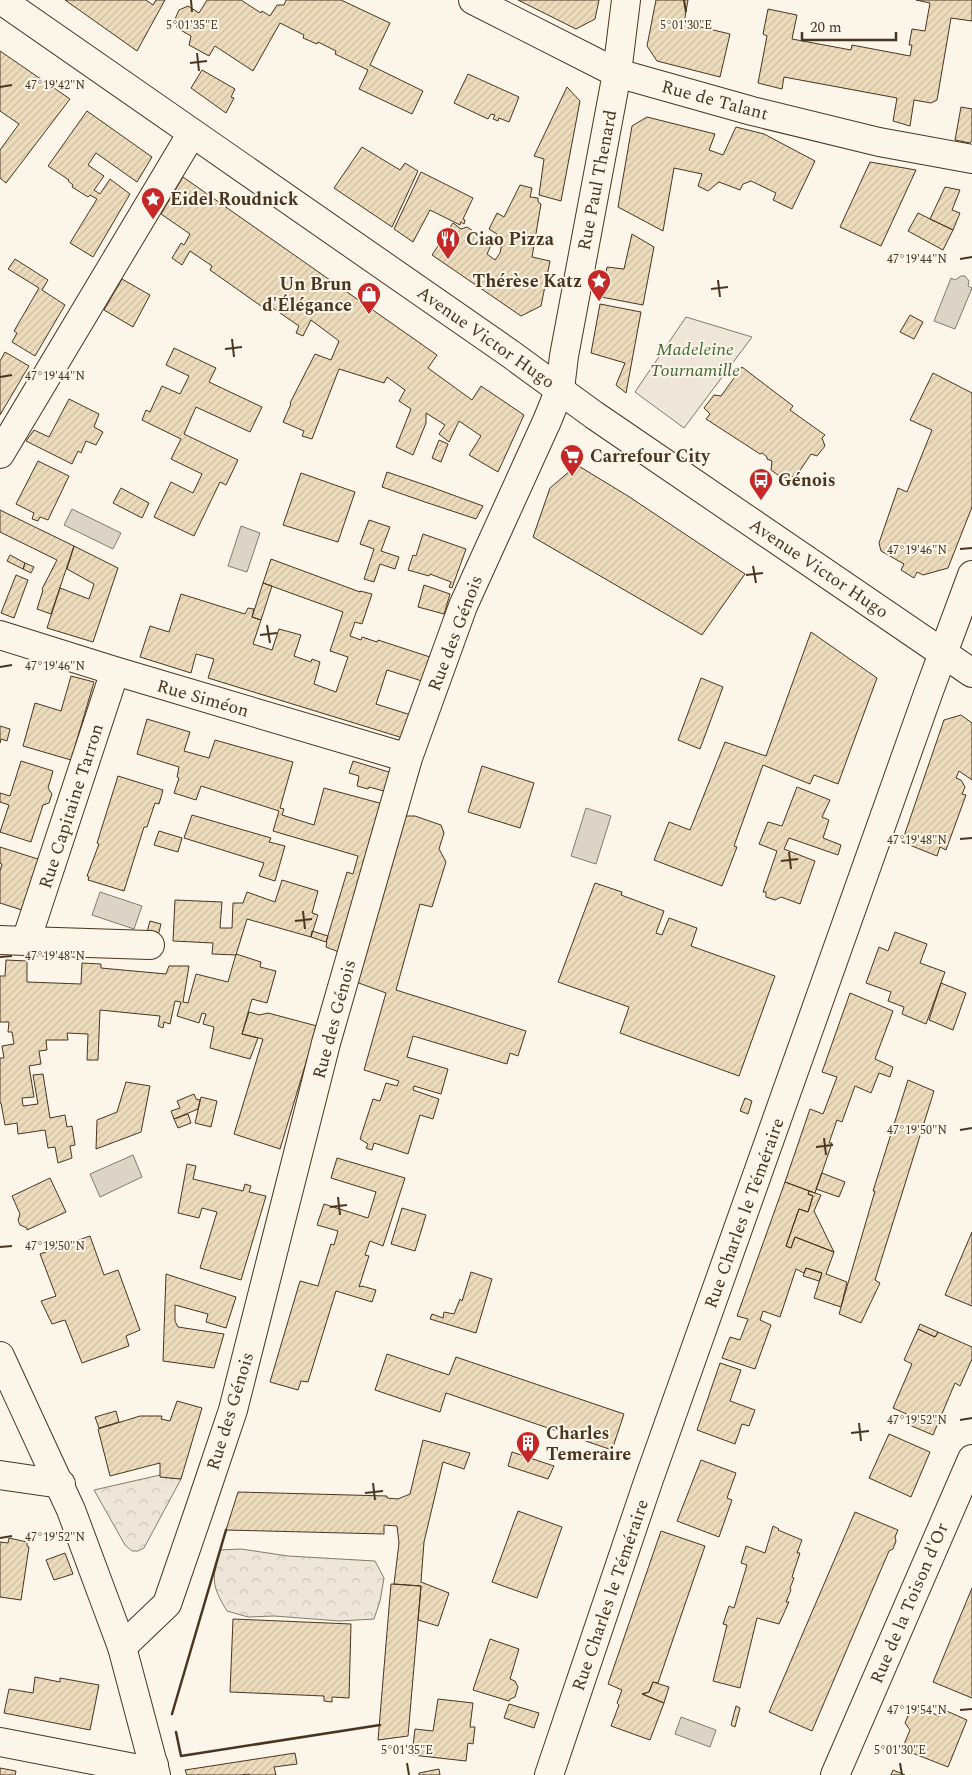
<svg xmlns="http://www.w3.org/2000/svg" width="972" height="1775" viewBox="0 0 972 1775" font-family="Spectral,serif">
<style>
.forest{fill:url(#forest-crowns);stroke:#887966}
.garden{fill:#ede6d9;stroke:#887966}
.water{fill:#dcd4c6;stroke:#887966}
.building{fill:url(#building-hatch);stroke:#4a3520}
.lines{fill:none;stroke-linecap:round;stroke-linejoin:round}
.street-casing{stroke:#4a3520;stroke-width:30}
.secondary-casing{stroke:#4a3520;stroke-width:30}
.street{stroke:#fbf6e9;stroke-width:28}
.secondary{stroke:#fbf6e9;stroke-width:28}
.wall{stroke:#4a3520;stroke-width:2.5}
.ticks{fill:none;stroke:#4a3520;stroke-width:2}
.labels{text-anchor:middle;stroke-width:4;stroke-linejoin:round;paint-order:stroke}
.street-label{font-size:18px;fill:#4a3520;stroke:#fbf6e9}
.poi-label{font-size:18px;font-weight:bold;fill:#4a3520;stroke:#fbf6e9;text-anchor:start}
.park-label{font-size:18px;font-style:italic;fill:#436837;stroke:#fbf6e9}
.ticks-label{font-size:12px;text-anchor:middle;fill:#4a3520;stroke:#fbf6e9;stroke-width:4;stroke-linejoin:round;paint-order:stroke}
</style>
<defs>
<pattern id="forest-crowns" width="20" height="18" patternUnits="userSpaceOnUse" patternTransform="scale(1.25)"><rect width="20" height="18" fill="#ede6d9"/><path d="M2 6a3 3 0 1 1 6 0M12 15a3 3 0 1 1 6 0" fill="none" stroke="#cdc6ba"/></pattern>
<pattern id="building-hatch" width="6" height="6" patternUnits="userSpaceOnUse" patternTransform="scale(1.25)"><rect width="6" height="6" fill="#ecdcbc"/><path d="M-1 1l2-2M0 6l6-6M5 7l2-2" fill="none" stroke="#ccbda1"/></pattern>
</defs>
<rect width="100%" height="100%" fill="#fbf6e9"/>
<path class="forest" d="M160,1475L161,1477L181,1479L144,1548L138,1551H132L125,1545L94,1490Z
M241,1549L288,1556L375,1561L384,1578L380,1601L374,1619L340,1621L274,1616L248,1617L227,1611C211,1585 212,1579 220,1550Z"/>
<path class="garden" d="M686,317L752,337L684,428L635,392Z"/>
<path class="water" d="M961,276H965L969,281L968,286L972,288L955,329L934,321L951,278L955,280Z
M72,509L121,533L113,549L64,525Z
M241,526L260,533L247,572L228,566Z
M586,808L611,816L596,864L571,856Z
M100,892L142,906L134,929L92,915Z
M133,1155L142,1177L100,1197L90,1174Z
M681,1717L716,1730L710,1747L675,1734Z"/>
<path class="building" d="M65,0H146L153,5L156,0H165L137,51Z
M207,0H241L261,13L262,11L270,16L277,5H284L286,0H341L390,23L370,65L423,91L412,114L359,89L368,70L335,54L336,51L318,42L317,44L303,38L304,35L280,23L253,71L215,46L209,56L189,45L191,36L177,28L175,19L179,10L188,6L199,13Z
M518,0H599L595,19L576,29Z
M656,0H688L684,23L730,34L720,77L657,61L647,46Z
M916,0H972V21L951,18L937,100L931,103L914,100L910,126L893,121L897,98L784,77L782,89L758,83L767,36L763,34L768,9L797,15L792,39L851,50L852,45L910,56L912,45H909L912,29L925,31L930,3Z
M0,51L70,99L6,183L0,178V150L19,124L0,111Z
M202,70L235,89L231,97L234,98L226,113L191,88Z
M468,74L519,97L509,122L499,118L498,121L493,119L495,115L491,114L488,119L454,103Z
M567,87L580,101L561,201L539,195L544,159L534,156Z
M961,107L972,109V141L970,143L955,140Z
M87,111L152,157L137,182L96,153L88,165L104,176L94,190L100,194L110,179L130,194L93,257L70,243L97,199L90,195L88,197L72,187L73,185L68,181L69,180L48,166Z
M647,117L715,134L709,150L723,155L736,127L764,134L815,161L792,209L773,200L776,193L751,181L743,184L740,190L719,182L708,191L698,186L702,174L674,168L663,231L618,207L632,126Z
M362,147L400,170L405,163L418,171L392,227L334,188Z
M870,162L916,170L881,246L840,227Z
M421,172L473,198L463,219L465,220L464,224L461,222L460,225L430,210L413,242L394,229Z
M183,177L437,355L428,368L472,400L481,386L524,415L498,472L469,455L481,436L459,421L449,442L439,434L445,425L426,413V423L413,455L396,447L411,409L399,401L405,390L387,377L384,383L339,369L312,439L302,436L304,431L283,422L291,404L290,403L315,354L331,360L339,341L311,320L303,336L296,333L299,326L264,302L261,306L210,270L212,266L190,251L182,265L172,258L181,243L184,245L190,234L161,214Z
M520,185L532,188L530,197L538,198V202L541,204L532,257L550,261L541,306L521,316L432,255L453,223L461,229L467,227L492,243L487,254L495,260L500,253L502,243L493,240L497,234L489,229L497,213L504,217Z
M945,187L960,190L952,210L960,213L953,230L930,219Z
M918,213L953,230L943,250L908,231Z
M632,234L654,247L643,305L601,297L607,267L624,269Z
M15,259L48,280L42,290L65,305L35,356L12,342L17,333L14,331L39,288L8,269Z
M122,279L150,295L133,327L104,310Z
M600,304L641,312L626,393L616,385L625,363L591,353Z
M910,315L923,322L914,339L900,332Z
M174,348L216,368L209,382L262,407L250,432L196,407L184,434L238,460L226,485L220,482L194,536L154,517L171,482L193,493L202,474L171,459L181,439L142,420L146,410L150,412L162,386L180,394L189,376L166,365Z
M5,352L29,366L0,415V361Z
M742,367L793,406L790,410L825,435L822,438L825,446L817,456L811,454L795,478L790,475L787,478H782L771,470L772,461L767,459V457L762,453L760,454L706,419L710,414L704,408L714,395L721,396Z
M933,373L972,393V507L948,568L923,575L917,572L914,578L901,570L904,564L881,551L879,543L898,488L907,492L932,430L910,420Z
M69,399L99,414L94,427L103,432L96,445L86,441L81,453L78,451L72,464L26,441L34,430L49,437Z
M439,440L448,444L441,462L432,458Z
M38,461L69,476L48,520L40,517L38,521L32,519L34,513L16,504Z
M577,465L628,496L745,574L702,635L533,537L550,488Z
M387,472L431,487L483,506L476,519L425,502L382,487Z
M301,473L355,492L338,542L283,525Z
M121,488L149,503L142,518L113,503Z
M0,510L74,546L51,614L37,609L43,590L42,589L57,560L0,532Z
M369,520L390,527L381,551L399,557L395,569L380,564L374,582L364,579L374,549L360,544Z
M423,534L466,549L452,588L449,587L451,582L430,574L429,576L408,570L413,555L416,556Z
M74,546L118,568L93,642L47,628L60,588L89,599L94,584L67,569Z
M10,555L25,563L23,569L7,561Z
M271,559L360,592V591L372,594L362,624L355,622L350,636L361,640L362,637L377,642L378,640L430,657L422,681L387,670L376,704L411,715L403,738L208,678L214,659L196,654L191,673L140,657L150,626L169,632L181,594L245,614L248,608L254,609L252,617L261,620L253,644L272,650L279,629L301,635L294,656L311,662L312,659L320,662L314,684L336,692L348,657L330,651L343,612L263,583Z
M25,563L34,567L31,573L23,569Z
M16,575L28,580L14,618L1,613Z
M263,583L272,586L261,620L252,617Z
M424,585L450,594L444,614L418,607Z
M811,632L877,678L838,784L814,775L810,784L763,765L734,846L737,847L722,886L654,860L669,822L690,830L725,742L766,756Z
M71,676L94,682L71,760L23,746L35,703L61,711Z
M701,678L723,687L700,749L678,740Z
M961,715L972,723V780L959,771L956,778L961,780L965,787L962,794L966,795L946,850L940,847L937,856L902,842L944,720Z
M147,719L190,732L184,751L209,758L215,740L293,762L280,808L284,809L282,815L314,825L324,788L383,804L339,952L326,947L327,942H326L347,872L353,874L358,856L273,831L279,811L201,786L196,800L174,793L179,778L177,777L179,767L137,754Z
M0,726L10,729L7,741L1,739L0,743Z
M21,761L53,771L48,788L52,794L49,803L43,805L31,842L0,832L9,805L0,802V793L10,796Z
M353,761L392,773L387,792L369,787L368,789L357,786L359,776L349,773Z
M482,766L534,783L520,828L468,812Z
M118,776L163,790L159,804L155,803L147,827H144L124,891L88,880L89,877L87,876L99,844L97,843Z
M797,787L830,800L822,817L829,820L823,838L841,845L838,855L789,838L784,849L815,861L800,904L781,897L775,900L766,897V892H763L777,851L759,844L768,822L782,826Z
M192,815L271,838L269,842L285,846L275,881L259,876L264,863L184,838Z
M405,816H415L441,825L444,833L439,849L446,862L432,907L420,904L396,990L526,1031L518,1056L510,1053L507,1064L413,1036L407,1057L448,1069L441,1094L414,1086L413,1090L439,1099L433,1119L420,1115L408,1154L374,1143L372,1150L366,1148L368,1144L360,1139L373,1099L380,1101L386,1083L397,1086L399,1081L364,1070L386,993L356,982Z
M159,831L182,838L178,852L154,845Z
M0,847L41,860L25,911L0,903V871L2,864L0,863Z
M282,880L318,891L312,913L318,915L311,937L247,919L236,955L212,954L213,943L173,941L175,900L222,902L220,928H232L233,903H243L247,892L275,902Z
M595,883L622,892L621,895L664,911L656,933L662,935L669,918L697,928L691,946L775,976L739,1076L620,1033L629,1007L558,982Z
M150,921L161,924L158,936L147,932Z
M312,931L328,936L326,942L311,937Z
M895,932L927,944L920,963L945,972L926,1024L902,1014L904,1007L888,1001L891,992L866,983L879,947L888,951Z
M236,954L261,962L260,967L276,971L267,1003L252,999L242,1034L258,1038L250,1059L210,1048L214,1027L203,1024L206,1014L202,1013L199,1023L177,1016L181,1002L175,1001L170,1024L164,1022L163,1028L158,1026L160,1016L100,1010L98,1060H87L88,1034L67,1033L68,1040H46L47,1050L39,1051L41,1064L29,1066L34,1097L22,1098L23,1106L38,1104L33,1075L43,1074L50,1118L65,1115L67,1127L72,1126L75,1145L70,1146L72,1158L58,1163L55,1147L48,1148L45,1130L18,1134L17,1123L5,1125L1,1103H0V1058H4L2,1046L14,1044L12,1032H8L9,1022H0V976H5L6,960L27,961V982L81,984L82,963L101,964V968L166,974L169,966H189L183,1002L188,1003L196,974L228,982Z
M941,983L966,993L953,1030L929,1020Z
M850,993L893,1011L875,1059L893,1067L890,1077L879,1073L871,1093L855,1086L842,1122L837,1120L829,1143H832L815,1193L785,1182L810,1109L823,1114L837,1077L822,1072Z
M249,1012L259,1015L268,1013L317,1026L280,1149L234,1134L263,1039L242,1034Z
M908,1080L934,1091L875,1280L880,1283L861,1323L839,1314L875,1191H873Z
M126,1082L150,1086L141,1132L96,1149L97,1120L117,1112Z
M194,1094L196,1099L200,1100L198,1109L174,1119L171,1111L180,1108L177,1101Z
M201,1097L217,1101L211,1127L195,1123Z
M745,1098L752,1101L748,1114L740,1111Z
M188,1114L191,1123L178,1128L174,1119Z
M337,1158L405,1178L383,1246L370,1241L365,1255L369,1256L359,1287L362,1286L376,1290L372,1302L336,1291L308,1382L301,1381L298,1390L270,1382L300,1281L318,1286L331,1244L334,1245L338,1231L317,1225L324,1204L368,1218L376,1192L331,1178Z
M187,1164L196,1166L193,1179L243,1191L245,1184L251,1186L249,1192L266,1196L241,1280L200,1268L217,1212L202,1208L199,1218L178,1213Z
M822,1173L845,1182L839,1197L816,1189Z
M50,1178L66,1212L27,1230V1228L20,1225L18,1220L20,1214L12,1196Z
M785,1182L809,1191L808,1194L813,1196L808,1212L799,1209L786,1246L791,1248L795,1237L834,1252L826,1274L847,1282L841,1307L814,1298L822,1273L806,1268L804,1273L796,1269L780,1317L763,1311L760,1320L771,1325L755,1369L722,1358L730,1337L740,1340L748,1319L737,1316Z
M809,1191L821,1195L814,1211L834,1252L795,1237L791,1248L786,1246L799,1209L808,1212L813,1196L808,1194Z
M402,1208L426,1215L415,1251L391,1244Z
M972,1232V1306L945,1295Z
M90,1236L104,1275L118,1270L140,1330L126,1336L129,1346L82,1363L65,1320L52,1324L41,1301L56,1296L40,1254Z
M806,1268L822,1273L819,1281L803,1276Z
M471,1272L492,1279L476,1333L430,1319L432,1314L443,1318L444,1312L454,1314L460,1299L462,1301Z
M166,1274L236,1297L226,1328L206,1322L208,1314L175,1305V1321L178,1327L224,1334L214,1368L163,1361Z
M920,1324L938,1332L935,1337L918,1329Z
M918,1329L935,1337L938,1332L972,1347V1359L960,1386L955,1383L933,1435L907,1424L911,1416L893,1408L912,1364L904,1360Z
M387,1354L449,1375L456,1357L624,1414L612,1450L446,1393L440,1412L375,1390Z
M720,1363L741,1370L730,1401L755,1410L749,1426L742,1424L735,1444L697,1430Z
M177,1401L202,1408L181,1479L160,1477V1463L110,1476L98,1429L140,1416H162L161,1419L170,1421Z
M116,1411L119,1422L99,1428L95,1417Z
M889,1434L930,1452L911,1497L869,1478Z
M423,1440L470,1453L464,1469L443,1462L424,1542L421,1582L449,1593L438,1626L418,1620L421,1586L394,1584L399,1543L397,1526L384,1525V1534L226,1530L238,1492L387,1496V1498L398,1499L410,1494Z
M512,1452L554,1466L548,1479L508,1466Z
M701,1460L736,1473L727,1498L732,1500L719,1537L677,1521Z
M518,1511L562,1527L537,1598L492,1582Z
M855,1512L898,1530L895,1537L896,1541L893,1549L889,1551L812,1731L769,1712Z
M773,1526L779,1529L778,1530L802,1540L797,1553H800L792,1577L794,1578L790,1588L791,1590L786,1602H789L779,1624L757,1618L740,1688L713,1681L727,1625L723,1624L729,1606L734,1608L747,1565L741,1563L746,1546L765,1553Z
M661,1531L705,1546L658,1683L653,1682L649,1692L642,1694L664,1703L650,1740L611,1726L619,1705L617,1703L622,1690L608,1684Z
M9,1538L27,1542V1546L29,1547L21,1600L0,1597V1542L8,1543Z
M65,1553L73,1574L54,1580L46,1560Z
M391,1584L421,1586L418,1620L408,1736L378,1740Z
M972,1588V1698L933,1682Z
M233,1619L351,1624L349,1698L332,1697V1702L324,1701V1696L230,1692Z
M490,1639L519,1649L510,1679L515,1681L518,1687L515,1697L510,1699L509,1701L473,1690Z
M35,1677L60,1682V1678L99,1685L90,1730L4,1713L9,1689L33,1693Z
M653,1682L669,1687L664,1703L642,1694L649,1692Z
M438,1699L473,1703L470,1727H475L473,1744L468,1743L466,1761L412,1755L415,1729L433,1731Z
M509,1704L539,1713L534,1728L504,1718Z
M736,1706L740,1708L735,1727L731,1725Z
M919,1707L939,1716L942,1709L967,1720L948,1767L902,1749L910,1730L905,1723L910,1711H918Z
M295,1753L297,1764L274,1767L276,1775H249V1774L240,1775H187L185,1770Z
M0,1768L16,1771L15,1775H0Z
M439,1769L440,1775H419V1773Z
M893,1770L905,1775H891Z"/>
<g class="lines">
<g class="street-casing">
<path id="street" d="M473,0L617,73L752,111L879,142L972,159
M0,454L192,133
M0,635L115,671L408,758
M0,940L26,941L115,671
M26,941L150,945
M0,1475L61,1484
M122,1647L167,1604L199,1511L233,1410L326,1043L408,758L463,606L547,421L560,389L564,356L617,73L626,0
M0,1742L139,1769L154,1765
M549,1775L648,1482L929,691L972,575
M835,1775L972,1459"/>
</g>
<g class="secondary-casing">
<path id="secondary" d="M1,0L512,355L594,415L972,673
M0,1356L71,1510L122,1647L156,1775"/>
</g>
<use href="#street" class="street"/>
<use href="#secondary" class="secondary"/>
<path class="wall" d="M172,1714L226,1530
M176,1732L181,1756L380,1725"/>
</g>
<path class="ticks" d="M191,0L192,12M684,0L686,12M197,53L199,71M190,63L207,61M0,87L12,85M960,259L972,257M718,280L720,297M711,289L728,287M232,339L234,357M225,349L242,347M0,377L12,375M960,549L972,548M753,566L756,583M746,575L763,573M267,625L270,643M260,635L277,633M0,667L12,665M960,839L972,838M789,852L791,869M781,861L798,859M303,911L305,929M295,921L312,919M0,957L12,956M960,1130L972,1128M824,1138L826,1155M816,1147L833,1145M338,1197L340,1215M330,1207L347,1205M0,1247L12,1246M960,1420L972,1418M859,1423L861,1441M851,1433L869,1431M373,1483L375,1500M365,1493L383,1491M0,1538L12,1536M960,1710L972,1709M407,1763L409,1775M900,1763L902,1775"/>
<defs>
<g id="sight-pin" transform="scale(1.25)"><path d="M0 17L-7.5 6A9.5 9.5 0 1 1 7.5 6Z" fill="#c62828" stroke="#fbf6e9"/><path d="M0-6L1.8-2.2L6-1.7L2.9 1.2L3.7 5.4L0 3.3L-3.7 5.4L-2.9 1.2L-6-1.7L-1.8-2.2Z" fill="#fff"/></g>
<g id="restaurant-pin" transform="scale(1.25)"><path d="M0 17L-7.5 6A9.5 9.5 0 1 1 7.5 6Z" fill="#c62828" stroke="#fbf6e9"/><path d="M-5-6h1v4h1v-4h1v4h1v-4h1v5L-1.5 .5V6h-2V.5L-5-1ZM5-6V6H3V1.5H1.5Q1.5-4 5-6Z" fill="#fff"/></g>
<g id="shop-pin" transform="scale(1.25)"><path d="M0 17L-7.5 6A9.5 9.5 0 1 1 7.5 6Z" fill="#c62828" stroke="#fbf6e9"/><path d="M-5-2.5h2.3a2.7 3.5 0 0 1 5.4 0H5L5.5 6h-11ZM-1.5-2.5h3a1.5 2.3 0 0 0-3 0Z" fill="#fff"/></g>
<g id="supermarket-pin" transform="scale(1.25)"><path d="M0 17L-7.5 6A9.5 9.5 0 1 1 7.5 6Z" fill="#c62828" stroke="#fbf6e9"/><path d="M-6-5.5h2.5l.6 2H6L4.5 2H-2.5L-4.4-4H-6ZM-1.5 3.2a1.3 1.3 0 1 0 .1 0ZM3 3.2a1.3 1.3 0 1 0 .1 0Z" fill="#fff"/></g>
<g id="bus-pin" transform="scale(1.25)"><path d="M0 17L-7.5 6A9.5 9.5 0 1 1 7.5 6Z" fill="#c62828" stroke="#fbf6e9"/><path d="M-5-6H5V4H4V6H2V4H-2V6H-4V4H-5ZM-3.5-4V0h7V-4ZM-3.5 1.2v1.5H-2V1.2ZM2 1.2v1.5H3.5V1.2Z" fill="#fff"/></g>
<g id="building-pin" transform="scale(1.25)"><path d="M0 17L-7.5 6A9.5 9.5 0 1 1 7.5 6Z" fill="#c62828" stroke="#fbf6e9"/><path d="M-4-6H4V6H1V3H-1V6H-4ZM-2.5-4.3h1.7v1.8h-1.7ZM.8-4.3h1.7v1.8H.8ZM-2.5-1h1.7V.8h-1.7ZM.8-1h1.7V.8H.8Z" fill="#fff"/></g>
</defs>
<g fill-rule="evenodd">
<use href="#sight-pin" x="153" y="199"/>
<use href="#restaurant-pin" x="448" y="239"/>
<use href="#sight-pin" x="599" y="281"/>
<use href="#shop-pin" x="369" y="294"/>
<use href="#supermarket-pin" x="572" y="456"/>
<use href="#bus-pin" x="761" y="480"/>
<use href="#building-pin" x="528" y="1443"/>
</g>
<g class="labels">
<g class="street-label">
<text transform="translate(715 100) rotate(15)" y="6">Rue de Talant</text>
<text transform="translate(597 180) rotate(-79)" y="6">Rue Paul Thenard</text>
<text transform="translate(486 337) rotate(35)" y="6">Avenue Victor Hugo</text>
<text transform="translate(819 568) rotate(34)" y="6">Avenue Victor Hugo</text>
<text transform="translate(455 633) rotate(-69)" y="6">Rue des Génois</text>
<text transform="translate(203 698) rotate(16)" y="6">Rue Siméon</text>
<text transform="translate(71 806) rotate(-72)" y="6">Rue Capitaine Tarron</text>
<text transform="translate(334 1019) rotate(-75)" y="6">Rue des Génois</text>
<text transform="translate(744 1213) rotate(-70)" y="6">Rue Charles le Téméraire</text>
<text transform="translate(230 1411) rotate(-73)" y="6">Rue des Génois</text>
<text transform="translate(610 1595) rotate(-71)" y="6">Rue Charles le Téméraire</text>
<text transform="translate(909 1603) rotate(-67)" y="6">Rue de la Toison d'Or</text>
</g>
<g class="poi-label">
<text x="170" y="205">Eidel Roudnick</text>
<text x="466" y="245">Ciao Pizza</text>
<text x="582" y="287" text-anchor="end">Thérèse Katz</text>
<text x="352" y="290" text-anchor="end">Un Brun<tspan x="352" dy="21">d'Élégance</tspan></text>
<text x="590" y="462">Carrefour City</text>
<text x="778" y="486">Génois</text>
<text x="546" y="1439">Charles<tspan x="546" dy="21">Temeraire</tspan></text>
</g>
<g class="park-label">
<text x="695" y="355">Madeleine<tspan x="695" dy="21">Tournamille</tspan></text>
</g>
</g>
<g class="ticks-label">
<text x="192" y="29">5°01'35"E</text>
<text x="686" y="29">5°01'30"E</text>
<text x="55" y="89">47°19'42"N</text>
<text x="917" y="263">47°19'44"N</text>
<text x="55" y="380">47°19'44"N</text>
<text x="917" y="554">47°19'46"N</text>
<text x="55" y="670">47°19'46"N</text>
<text x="917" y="844">47°19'48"N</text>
<text x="55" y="960">47°19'48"N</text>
<text x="917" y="1134">47°19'50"N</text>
<text x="55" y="1250">47°19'50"N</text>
<text x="917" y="1424">47°19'52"N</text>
<text x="55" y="1541">47°19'52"N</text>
<text x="917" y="1714">47°19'54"N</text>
<text x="407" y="1754">5°01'35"E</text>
<text x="900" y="1754">5°01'30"E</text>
</g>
<path d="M802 32v8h94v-8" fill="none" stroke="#4a3520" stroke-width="2.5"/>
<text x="810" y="32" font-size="15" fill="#4a3520" stroke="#fbf6e9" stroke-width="4" paint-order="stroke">20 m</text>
</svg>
